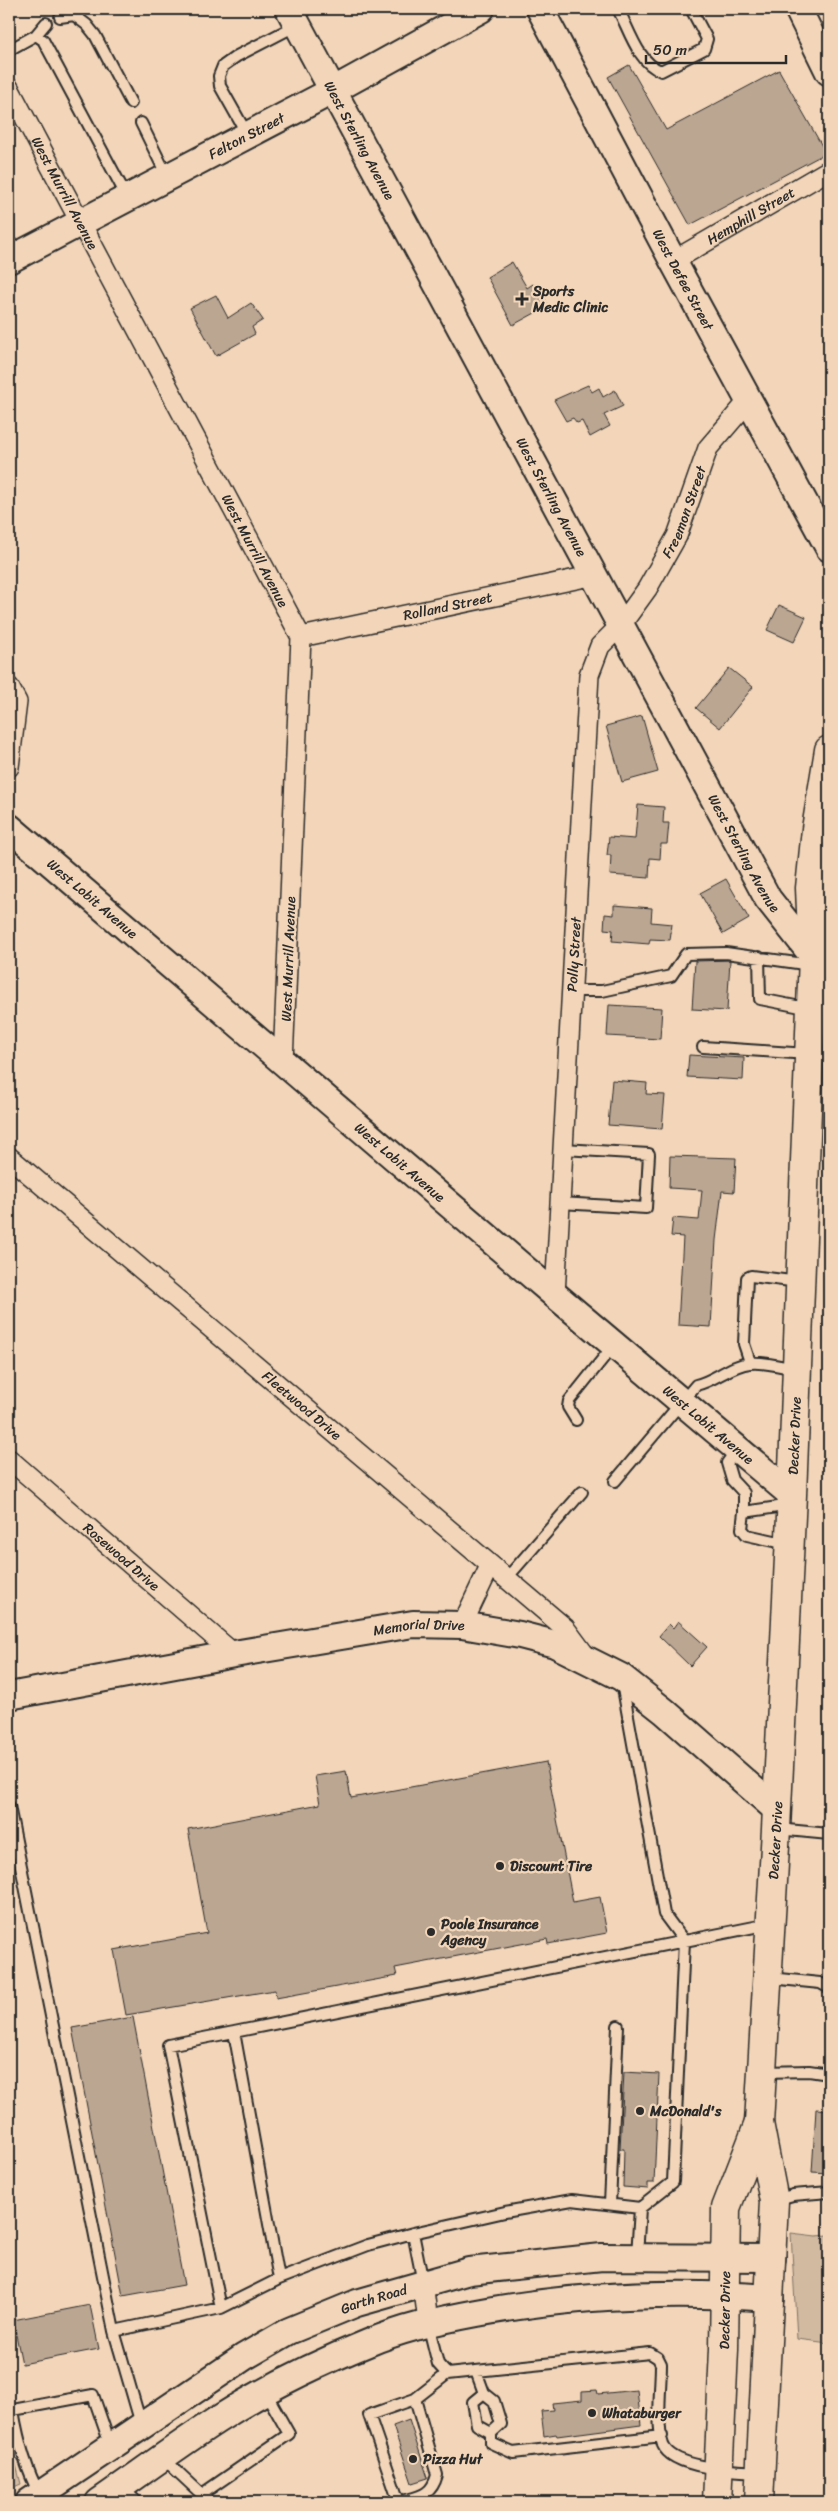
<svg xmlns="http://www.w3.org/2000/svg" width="838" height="2511" viewBox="0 0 838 2511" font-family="Sriracha,sans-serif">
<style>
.green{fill:#d2baa1;stroke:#7e7266}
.building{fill:#bba692;stroke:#2b2b2b}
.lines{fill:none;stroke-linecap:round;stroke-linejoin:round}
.lane-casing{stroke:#2b2b2b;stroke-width:14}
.street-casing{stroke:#2b2b2b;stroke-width:22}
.secondary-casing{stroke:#2b2b2b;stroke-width:30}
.primary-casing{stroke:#2b2b2b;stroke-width:31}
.lane{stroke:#f3d6b9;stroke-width:10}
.street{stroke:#f3d6b9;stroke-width:19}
.secondary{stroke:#f3d6b9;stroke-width:26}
.primary{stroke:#f3d6b9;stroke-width:28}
.poi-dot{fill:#2b2b2b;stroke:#f3d6b9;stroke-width:2}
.labels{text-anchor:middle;stroke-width:4.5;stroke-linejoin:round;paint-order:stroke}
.street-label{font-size:14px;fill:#2b2b2b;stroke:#f3d6b9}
.poi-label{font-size:14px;font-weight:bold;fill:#2b2b2b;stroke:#f3d6b9;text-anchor:start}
</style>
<rect width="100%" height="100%" fill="#f3d6b9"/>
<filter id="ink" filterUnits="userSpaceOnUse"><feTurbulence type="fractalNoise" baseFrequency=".02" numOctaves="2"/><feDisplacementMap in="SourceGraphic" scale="10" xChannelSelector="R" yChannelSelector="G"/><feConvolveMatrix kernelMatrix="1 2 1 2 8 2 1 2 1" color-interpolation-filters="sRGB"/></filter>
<g filter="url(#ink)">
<path class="green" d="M791,2233L816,2236L829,2235V2343L797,2339Z
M9,2437L21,2484L9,2489Z"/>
<path class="building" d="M629,65L666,130L779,70L826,153L690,225L608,77Z
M512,262L527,288L533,284L537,292L541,291L548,306L513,325L487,277Z
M216,295L228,318L251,303L263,320L252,327L255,334L216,356L190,308Z
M588,385L592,392L599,388L603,397L615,390L623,406L604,415L610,426L590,437L582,421L577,423L573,418L566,421L554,400Z
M779,605L806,617L794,642L767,630Z
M729,668L753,687L720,728L696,708Z
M642,716L658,772L622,782L606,726Z
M638,805L664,807L663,823H669L667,844H661L660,859L650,858L649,878L610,875L611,855H607L609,837L635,839Z
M726,879L749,919L723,934L700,893Z
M614,905L652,908L651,922L672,924L670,940L650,939L649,944L612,941L613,930L604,929L605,914L614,915Z
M730,960L727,1011L692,1009L695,961Z
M609,1005L662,1008L660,1039L607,1036Z
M689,1055L744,1058L743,1080L687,1077Z
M612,1080L647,1083L646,1094L665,1095L662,1129L608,1125Z
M670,1156L736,1158L734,1192L722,1191L716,1240L711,1327L678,1325L683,1237L671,1236L673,1218L699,1220L702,1190L669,1188Z
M678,1621L707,1647L690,1666L659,1636L669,1624L673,1628Z
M546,1762L573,1902L600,1897L607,1933L548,1944L547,1939L395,1968L397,1976L276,1998L275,1990L126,2015L114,1950L207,1933L188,1829L320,1804L315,1776L346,1771L351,1798Z
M133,2017L184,2285L123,2296L72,2028Z
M624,2072L659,2074L654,2183H648V2189L623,2187L624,2149H620Z
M816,2109L829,2110V2173L812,2172Z
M90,2305L99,2349L22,2364L13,2320Z
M597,2390L598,2394L637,2390L641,2425L557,2436L556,2434L544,2436L541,2411L553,2410L552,2403L582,2400V2391Z
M409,2420L428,2478L412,2483L393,2426Z"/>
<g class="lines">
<g class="lane-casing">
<path id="lane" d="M618,9C629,29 638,63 661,71L704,49L707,39L691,9
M60,17L74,15L87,25L95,35L131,103
M36,35L43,40L127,197
M9,50L36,35L46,23
M141,123L167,176
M247,134L220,86L219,76L223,66L237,56L297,25
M759,957L760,999L811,1009
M572,991H602L671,976L686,954L726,953L811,965
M703,1047L808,1054
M560,1203L646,1208L649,1154L563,1149
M750,1362L744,1344L747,1278L751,1276L799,1282
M576,1420L568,1407L569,1401L613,1346
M737,1449L727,1463L732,1480L744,1493V1512L791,1505
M615,1481L696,1385C715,1381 730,1365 750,1363C763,1361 782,1367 796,1369
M744,1512L742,1529L747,1535L788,1544
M506,1579L582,1492
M622,1683L664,1914L684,1941L673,2182L640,2208L637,2256
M9,1806L114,2331
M777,1829L829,1834
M770,1978L820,1983L829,1988
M763,2072L809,2071L829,2074
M775,2200L793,2195L829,2192
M610,2204L618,2026
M413,2233L423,2283
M279,2279L234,2032L769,1924
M221,2308L168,2045L234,2032
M428,2324L438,2364L447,2374L650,2353L658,2358L661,2364C661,2386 656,2425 663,2445C673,2469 738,2471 760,2472
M476,2371L484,2393L494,2401L501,2424L491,2433V2443L513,2453L662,2436
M484,2393L473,2402L477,2425L491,2433
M141,2424L114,2331L221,2308L279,2279L368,2245L413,2233L505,2212L572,2200L640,2208
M164,2459L210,2502
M121,2487L137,2502
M202,2494L289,2434L266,2393
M40,2495C25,2468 18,2440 13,2410L93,2395L111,2447
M399,2502L369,2415L415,2399L447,2374
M399,2502C419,2496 431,2497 437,2475L415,2399"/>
</g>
<g class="street-casing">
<g id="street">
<path id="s1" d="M9,88L301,637L283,1062"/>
<path id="s2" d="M673,261L829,170"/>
<path id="s3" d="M301,637L595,575"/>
<path d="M9,687L17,702L9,767"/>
<path d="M813,956L829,974"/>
<path id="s4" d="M9,1157L565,1628L588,1659"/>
<path id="s5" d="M555,1295L589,675L600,646L621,625L647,589L677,536L708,448L750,399"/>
<path id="s6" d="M9,1459L234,1654"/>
<path d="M462,1625L490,1566"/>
<path d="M423,2283L428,2322"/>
</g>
</g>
<g class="secondary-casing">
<g id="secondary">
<path id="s7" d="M289,9L768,899L813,956"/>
<path id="s8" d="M540,9L673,261L829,548"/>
<path d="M798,9L829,72"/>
<path id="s9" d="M9,260L332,91L481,9"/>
<path id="s10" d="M9,827L555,1295L792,1495"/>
<path id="s11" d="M9,1696L234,1654L413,1624L462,1625L520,1635L555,1644L621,1677L664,1711L777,1810"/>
<path id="s12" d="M29,2502L244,2357L289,2331L357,2303L469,2271L602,2257L772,2258"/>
<path d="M99,2502C138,2475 177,2446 217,2420C263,2390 316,2364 368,2343C403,2328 439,2320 477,2313C573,2295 672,2291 770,2298"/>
</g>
</g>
<g class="primary-casing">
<g id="primary">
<path id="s13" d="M717,2502L724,2349L726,2208L759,2123"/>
<path id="s14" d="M759,2502L774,2201L759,2123L776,1829L792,1495L813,956L810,888L816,829L829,750"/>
</g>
</g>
<use href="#lane" class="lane"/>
<use href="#street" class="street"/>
<use href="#secondary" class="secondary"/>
<use href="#primary" class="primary"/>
</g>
</g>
<g class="poi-dot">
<path d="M519.5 291.5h5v5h5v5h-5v5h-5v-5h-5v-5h5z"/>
<circle cx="500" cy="1866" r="5"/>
<circle cx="431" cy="1932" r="5"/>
<circle cx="640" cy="2111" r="5"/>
<circle cx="592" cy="2413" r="5"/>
<circle cx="413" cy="2459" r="5"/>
</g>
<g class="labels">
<g class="street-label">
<text dy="5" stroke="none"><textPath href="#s9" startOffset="268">Felton Street</textPath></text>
<text dy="5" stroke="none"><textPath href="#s7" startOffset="149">West Sterling Avenue</textPath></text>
<text dy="5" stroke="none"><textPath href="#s1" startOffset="119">West Murrill Avenue</textPath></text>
<text dy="5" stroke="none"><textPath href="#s2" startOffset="90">Hemphill Street</textPath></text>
<text dy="5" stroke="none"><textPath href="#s8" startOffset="306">West Defee Street</textPath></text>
<text dy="5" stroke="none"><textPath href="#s7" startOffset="554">West Sterling Avenue</textPath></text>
<text dy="5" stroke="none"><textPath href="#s5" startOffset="812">Freemon Street</textPath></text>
<text dy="5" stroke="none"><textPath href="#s1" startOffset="524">West Murrill Avenue</textPath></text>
<text dy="5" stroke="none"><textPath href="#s3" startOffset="150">Rolland Street</textPath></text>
<text dy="5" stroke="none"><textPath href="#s7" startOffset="959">West Sterling Avenue</textPath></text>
<text dy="5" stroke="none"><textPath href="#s10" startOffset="110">West Lobit Avenue</textPath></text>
<text dy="5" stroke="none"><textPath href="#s5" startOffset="341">Polly Street</textPath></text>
<text transform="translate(288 959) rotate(-88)" y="5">West Murrill Avenue</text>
<text dy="5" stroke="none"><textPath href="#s10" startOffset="515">West Lobit Avenue</textPath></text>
<text dy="5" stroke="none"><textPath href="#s4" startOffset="384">Fleetwood Drive</textPath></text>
<text dy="5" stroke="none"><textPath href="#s10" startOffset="920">West Lobit Avenue</textPath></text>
<text dy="5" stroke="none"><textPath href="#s14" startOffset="1069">Decker Drive</textPath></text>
<text dy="5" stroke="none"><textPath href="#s6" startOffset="149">Rosewood Drive</textPath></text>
<text dy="5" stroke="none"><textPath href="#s11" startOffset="416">Memorial Drive</textPath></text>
<text dy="5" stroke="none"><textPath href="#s14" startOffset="664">Decker Drive</textPath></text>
<text dy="5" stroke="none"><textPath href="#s12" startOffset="402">Garth Road</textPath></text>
<text dy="5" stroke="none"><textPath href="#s13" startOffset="192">Decker Drive</textPath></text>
</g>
<g class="poi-label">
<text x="533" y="296">Sports<tspan x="533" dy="16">Medic Clinic</tspan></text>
<text x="510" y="1871">Discount Tire</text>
<text x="441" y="1929">Poole Insurance<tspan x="441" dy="16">Agency</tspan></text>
<text x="650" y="2116">McDonald's</text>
<text x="602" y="2418">Whataburger</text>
<text x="423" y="2464">Pizza Hut</text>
</g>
</g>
<rect width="838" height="2511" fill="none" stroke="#f3d6b9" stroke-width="30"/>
<rect x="15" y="15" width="808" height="2481" fill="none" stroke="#2b2b2b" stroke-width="2" filter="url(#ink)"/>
<path d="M646 55v8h140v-8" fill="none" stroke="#2b2b2b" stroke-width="2.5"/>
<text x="653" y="55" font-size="15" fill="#2b2b2b" stroke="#f3d6b9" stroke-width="4" paint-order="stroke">50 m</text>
</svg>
